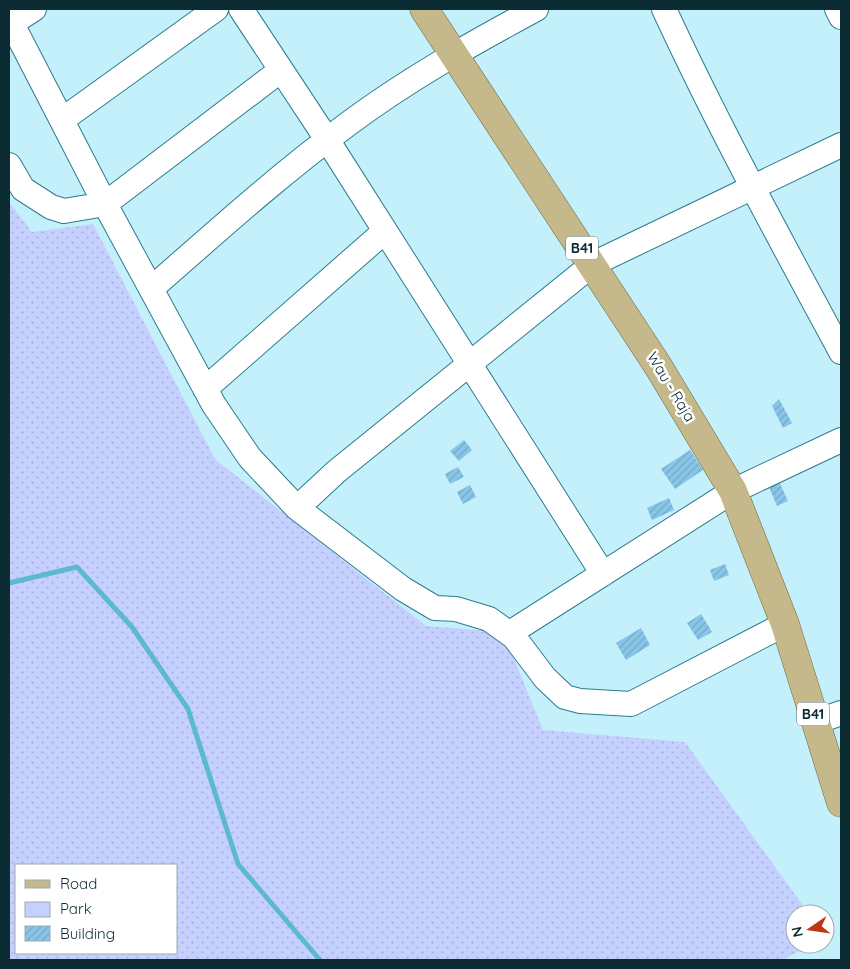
<svg xmlns="http://www.w3.org/2000/svg" width="850" height="969" viewBox="0 0 850 969" font-family="Quicksand,sans-serif">
<style>
.green{fill:url(#green-dots);fill-rule:evenodd}
.lines{fill:none;stroke-linecap:round;stroke-linejoin:round}
.stream{stroke:#5dbace;stroke-width:5}
.building{fill:url(#building-hatch)}
.minor-casing{stroke:#2c7c8d;stroke-width:26}
.major-casing{stroke:#6b693b;stroke-width:29}
.minor{stroke:#fff;stroke-width:24}
.major{stroke:#c5b98c;stroke-width:28}
.labels{text-anchor:middle;stroke-width:5;stroke-linejoin:round;paint-order:stroke}
.shield{fill:#fff;stroke:#546b70;stroke-width:1}
.shield-label{font-size:14px;font-weight:bold;fill:#0b2c33}
.street-label{font-size:15px;fill:#0b2c33;stroke:#fff}
</style>
<defs>
<pattern id="green-dots" width="8" height="8" patternUnits="userSpaceOnUse" patternTransform="scale(1.25)"><rect width="8" height="8" fill="#c5d0ff"/><path d="M2 2h.1M6 6h.1" fill="none" stroke="#a8b3db" stroke-width="1.8" stroke-linecap="round"/></pattern>
<pattern id="building-hatch" width="6" height="6" patternUnits="userSpaceOnUse" patternTransform="scale(1.25)"><rect width="6" height="6" fill="#88c5e8"/><path d="M-1 1l2-2M0 6l6-6M5 7l2-2" fill="none" stroke="#74a9c7"/></pattern>
</defs>
<rect width="100%" height="100%" fill="#c4f0fb"/>
<path class="green" d="M9,202L32,232L93,224L215,459L426,626L503,632L543,730L685,742L809,914H795V944H812L783,960H9ZM16,865H176V953H16Z"/>
<g class="lines">
<path class="stream" d="M9,583L77,567L132,627L188,709L238,864L320,960"/>
</g>
<path class="building" d="M779,399L792,423L783,428L772,406Z
M464,440L472,450L459,461L450,451Z
M690,450L703,470L675,489L661,469Z
M458,467L464,477L450,484L445,474Z
M776,475L788,501L777,506L766,480Z
M470,485L476,497L463,504L457,492Z
M669,498L674,510L652,520L647,508Z
M725,564L729,575L714,581L710,570Z
M701,614L712,632L698,640L687,623Z
M641,628L650,645L626,660L616,643Z"/>
<g class="lines">
<g class="minor-casing">
<path id="minor" d="M241,9L328,141L603,574
M664,9C718,126 780,239 841,352
M837,9L841,17
M9,18L105,204L214,405L250,458L297,508L403,589L435,608L456,609L489,619L514,637L545,678L565,697L580,701L631,704L785,624
M12,23L34,9
M62,120L216,9
M9,165L23,189L51,207L64,211L105,204L281,70
M151,289C215,233 279,175 348,124C407,80 471,44 536,9
M205,389L385,231
M297,508L337,471L593,264L841,145
M510,633L733,491L841,440
M816,722L841,713"/>
</g>
<g class="major-casing">
<path id="major" d="M424,9L658,366L733,491L785,624L841,803"/>
</g>
<use href="#minor" class="minor"/>
<use href="#major" class="major"/>
</g>
<g class="labels">
<g class="shield">
<rect x="566" y="236.5" width="32" height="23" rx="4"/>
<rect x="797" y="702.5" width="32" height="23" rx="4"/>
</g>
<g class="shield-label">
<text x="582" y="253">B41</text>
<text x="813" y="719">B41</text>
</g>
<g class="street-label">
<text transform="translate(671 387) rotate(59)" y="5">Wau - Raja</text>
</g>
</g>
<rect width="850" height="969" fill="none" stroke="#0b2c33" stroke-width="20"/>
<rect x="15" y="864" width="162" height="90" fill="#ffffff" stroke="#9dabad"/>
<rect x="25" y="880" width="25" height="8" fill="#c5b98c" stroke="#9dabad"/>
<text x="60" y="889" font-size="15" fill="#0b2c33">Road</text>
<rect x="25" y="902" width="25" height="15" fill="#c5d0ff" stroke="#9dabad"/>
<text x="60" y="914" font-size="15" fill="#0b2c33">Park</text>
<rect x="25" y="926" width="25" height="15" fill="url(#building-hatch)" stroke="#9dabad"/>
<text x="60" y="939" font-size="15" fill="#0b2c33">Building</text>
<g transform="translate(810 929) rotate(257)"><circle r="24" fill="#ffffff" stroke="#9dabad"/>
<path d="M0-4L9 19L0 12L-9 19Z" fill="#c03613"/>
<text y="-8" font-size="14" font-weight="bold" text-anchor="middle" fill="#0b2c33">N</text>
</g>
</svg>
